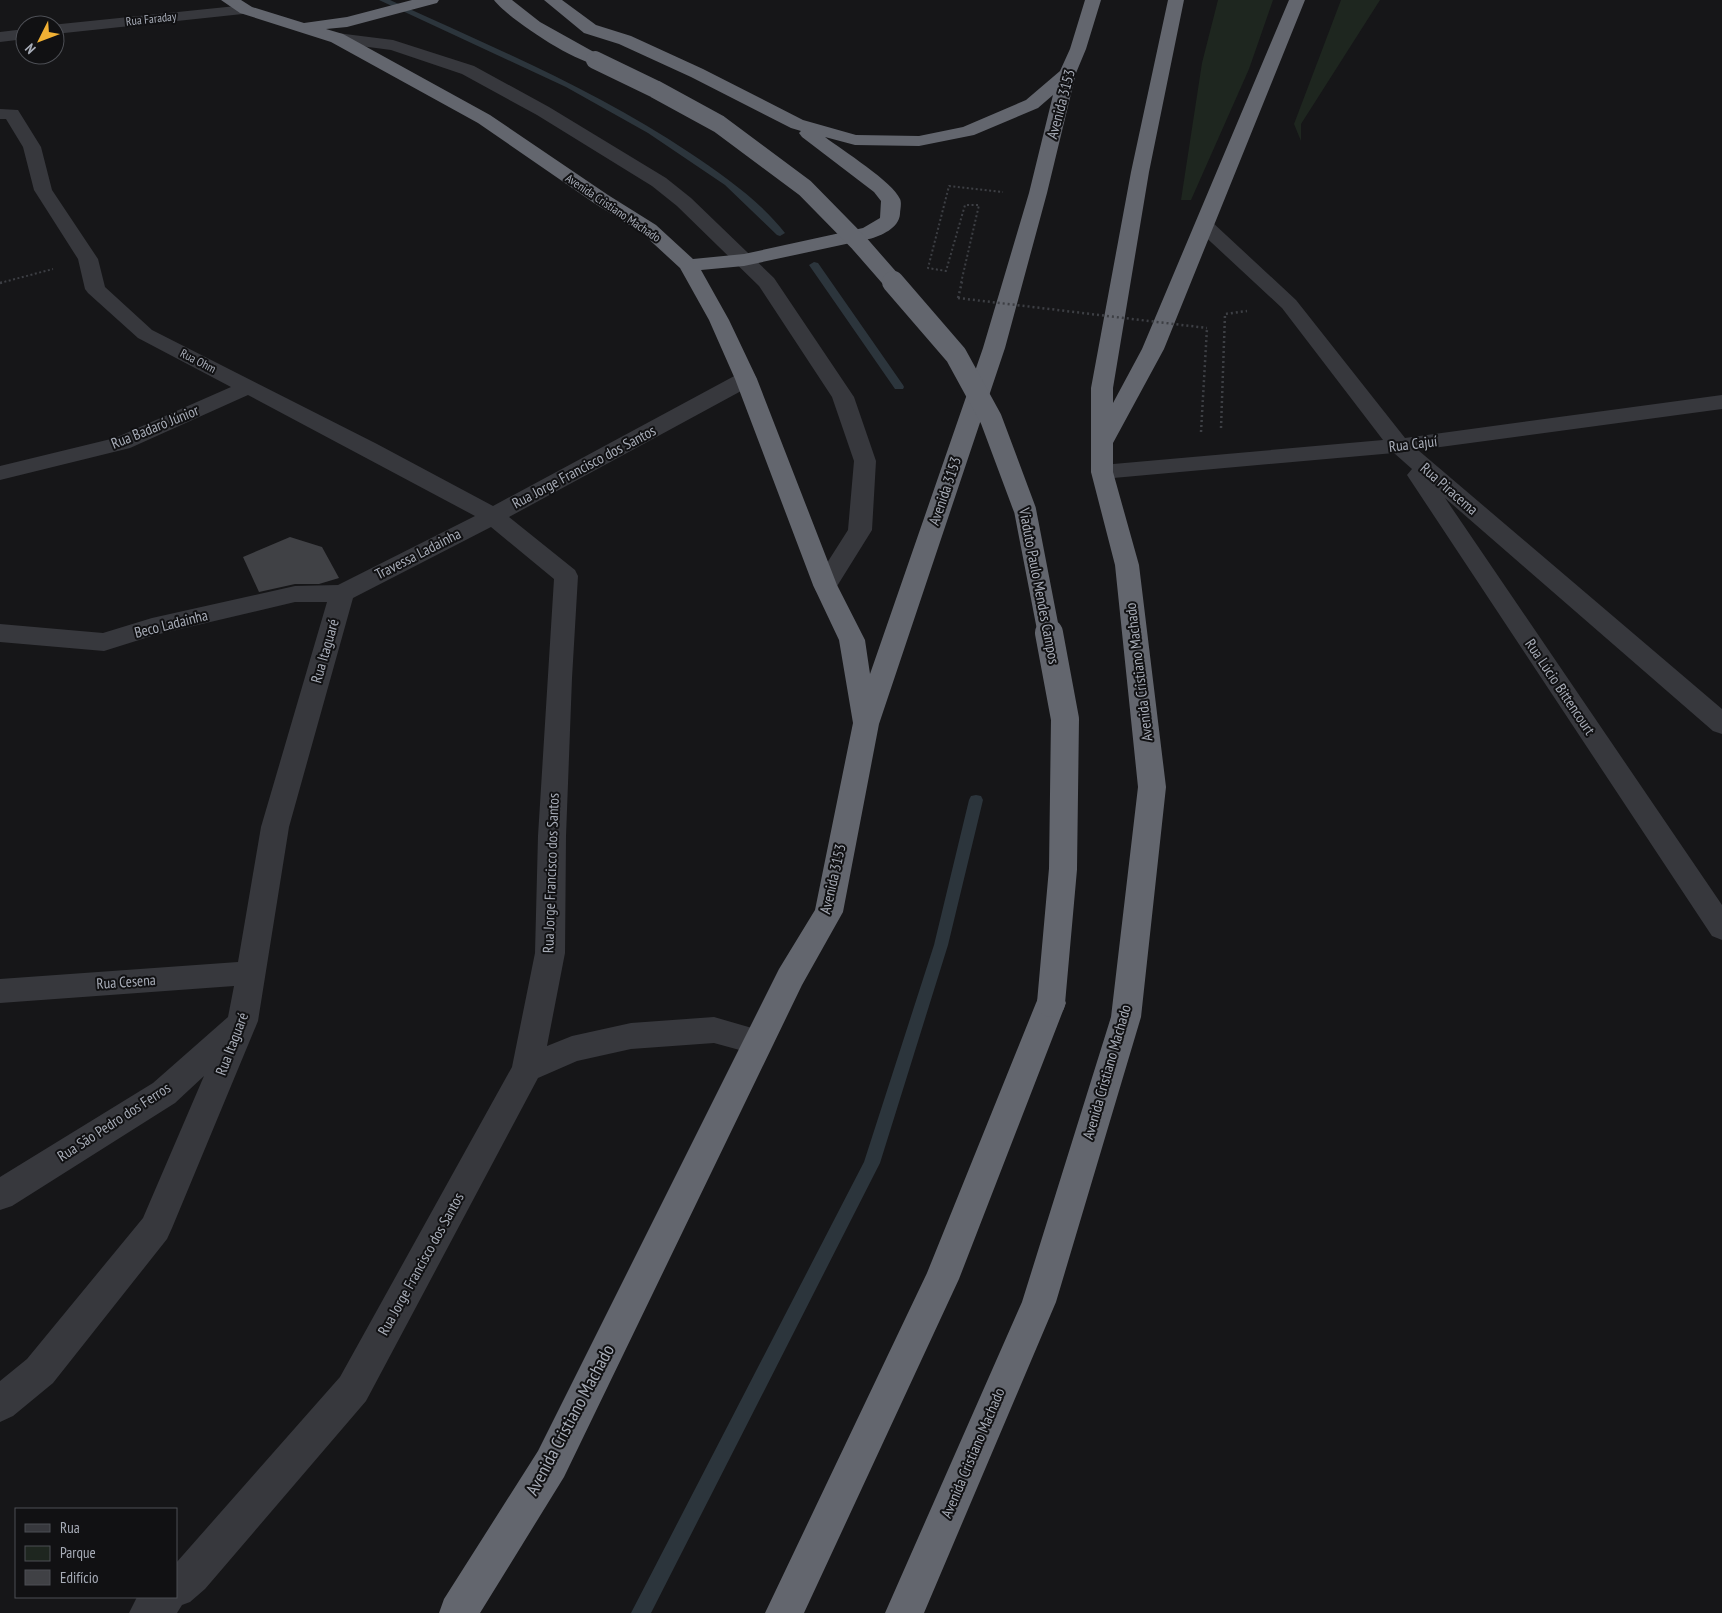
<svg xmlns="http://www.w3.org/2000/svg" width="1722" height="1613" viewBox="0 0 1722 1613" font-family="'PT Sans Narrow',sans-serif">
<style>
.green{fill:#1e261f}
.lines{fill:none;stroke-linecap:round;stroke-linejoin:round}
.stream{fill:#2c353c;fill-rule:evenodd}
.building{fill:#404145}
.path-far1{stroke:#3d3f44;stroke-width:2;stroke-dasharray:2 2.5;stroke-linecap:butt}
.path{stroke:#3d3f44;stroke-width:2.5;stroke-dasharray:2 3;stroke-linecap:butt}
.minor{fill:#37383d;fill-rule:evenodd}
.highway{fill:#63666e;fill-rule:evenodd}
.path-bridge{stroke:#3d3f44;stroke-width:2.5;stroke-dasharray:2 3;stroke-linecap:butt}
.highway-bridge-far2{stroke:#63666e;stroke-width:18}
.highway-bridge-far1{stroke:#63666e;stroke-width:22}
.highway-bridge{stroke:#63666e;stroke-width:28}
.labels{text-anchor:middle;stroke-width:4;stroke-linejoin:round;paint-order:stroke}
.far-street-label{font-size:12px;fill:#a8adb8;stroke:#111113}
.street-label{font-size:15px;fill:#a8adb8;stroke:#111113}
.near-street-label{font-size:18px;fill:#a8adb8;stroke:#111113}
</style>
<rect width="100%" height="100%" fill="#161618"/>
<path class="green" d="M1218,0H1273L1249,69L1191,200H1181L1202,63Z
M1341,0H1380L1301,124V141L1294,124Z"/>
<g class="lines">
<path class="stream" d="M379,0H390C492,47 596,90 690,153C723,175 760,201 785,233L780,236L777,235L725,185L648,133L566,87Z
M814,262L818,263L903,385L904,387L903,389H895L809,265Z
M976,795L981,796L983,800L948,945L880,1163L651,1613H631L864,1162L934,945L969,800L971,796Z"/>
</g>
<path class="building" d="M290,537L322,547L339,578L319,584H295L259,592L243,557Z"/>
<g class="lines">
<path class="path-far1" d="M0,283L53,269
M961,283L979,205H965L946,271L928,268L949,186L1003,192"/>
<path class="path" d="M0,283L4,282
M958,298L962,282
M1221,428L1225,314L1247,311
M1201,432L1207,328"/>
<path class="minor" d="M246,5L252,7L254,10L252,13L55,34V25H51Z
M25,29V39L0,42V32Z
M337,33L393,40L474,66L549,107L666,178L691,198L774,278L854,397L876,461L872,530L834,591L825,593L816,591L813,585L848,530L854,461L832,397L759,286L677,206L652,186L537,115L462,74L391,50L331,42L329,38L331,34Z
M0,109L18,110L41,147L52,190L98,259L105,287L152,330L377,444L493,506L738,374L746,373L754,374L757,379L754,384L509,517L575,570L578,576L572,678L566,836L565,953L547,1046L572,1036L631,1023L714,1017L769,1033L773,1042L769,1051L758,1055L714,1043L631,1049L577,1061L538,1078L366,1401L205,1589L190,1602L182,1605L177,1613H129L137,1597H176V1563L340,1377L512,1067L535,953L538,836L554,579L491,527L353,598L289,827L258,1021L172,1228L167,1239L53,1383L13,1416L0,1422V1381L27,1359L143,1218L204,1076L175,1103L12,1206L0,1210V1177L153,1083L228,1017L234,986L0,1003V979L238,962L261,827L327,602H295L155,635L104,651L0,642V624L103,633L152,618L295,586L338,585L475,516L248,395L130,448L0,480V466L115,438L231,387L138,338L88,293L85,289L78,259L34,190L23,147L6,119H0Z
M1205,220L1212,222L1296,300L1405,438L1722,395V409L1418,450L1722,709V734L1713,731L1445,498L1722,905V940L1712,936L1407,475L1412,469L1394,453L1102,479L1094,477L1091,472L1094,467L1102,465L1383,440L1282,308L1198,230L1195,226L1198,222Z"/>
<path class="highway" d="M221,0H241L252,7L304,23L347,17L412,0H439L437,3L347,27L326,29L343,34L490,115L608,195L656,225L693,259L744,254L863,228L880,218L881,201L874,192L802,137L799,133L801,131L791,128L691,77L619,44L584,33L544,0H562L596,25L631,36L703,69L803,120L856,135L919,136L963,127L1026,100L1060,71L1070,49L1085,0H1101L1086,49L1076,73L1047,193L1005,348L879,724L843,912L802,985L564,1477L480,1613H439L444,1599L538,1451L779,969L815,910L853,723L839,640L813,585L735,379L709,320L680,268L642,233L594,203L478,123L331,42L240,13ZM1053,95L1029,193L983,348L870,674L865,640L837,585L757,379L729,320L701,270L744,266L869,239C881,236 899,228 900,214C900,210 902,203 900,199C893,182 842,150 825,137L855,145L919,146L974,135L1038,108Z
M494,0H512L540,22L601,56L604,60L601,64C582,68 506,17 494,0Z
M1168,0H1184L1149,172L1113,388V403L1142,349L1289,0H1305L1164,349L1113,443V472L1139,565L1166,787L1141,1017L1056,1302L924,1613H885L1022,1302L1111,1017L1138,787L1115,565L1091,472V388L1131,172Z
M1051,990L1062,994L1066,1003L959,1279L804,1613H765L927,1273L1036,1003L1040,994Z"/>
<path class="path-bridge" d="M958,298L1207,328"/>
<path class="highway-bridge-far2" d="M595,60L655,89L719,124L805,188L859,243L894,283"/>
<path class="highway-bridge-far1" d="M893,282L956,355L991,419L1025,510L1049,634"/>
<path class="highway-bridge" d="M1049,633L1065,719L1063,869L1051,1003"/>
</g>
<g class="labels">
<g class="far-street-label">
<text transform="translate(151 19) rotate(-6)" y="4">Rua Faraday</text>
<text transform="translate(613 208) rotate(34)" y="4">Avenida Cristiano Machado</text>
<text transform="translate(198 361) rotate(27)" y="4">Rua Ohm</text>
</g>
<g class="street-label">
<text transform="translate(1061 104) rotate(-75)" y="5">Avenida 3153</text>
<text transform="translate(155 427) rotate(-22)" y="5">Rua Badaró Júnior</text>
<text transform="translate(1413 444) rotate(-7)" y="5">Rua Cajuí</text>
<text transform="translate(584 467) rotate(-28)" y="5">Rua Jorge Francisco dos Santos</text>
<text transform="translate(1449 489) rotate(41)" y="5">Rua Piracema</text>
<text transform="translate(945 491) rotate(-71)" y="5">Avenida 3153</text>
<text transform="translate(418 554) rotate(-27)" y="5">Travessa Ladainha</text>
<text transform="translate(1039 586) rotate(79)" y="5">Viaduto Paulo Mendes Campos</text>
<text transform="translate(171 624) rotate(-14)" y="5">Beco Ladainha</text>
<text transform="translate(325 651) rotate(-74)" y="5">Rua Itaguaré</text>
<text transform="translate(1139 672) rotate(-97)" y="5">Avenida Cristiano Machado</text>
<text transform="translate(1560 687) rotate(56)" y="5">Rua Lúcio Bittencourt</text>
<text transform="translate(551 873) rotate(-88)" y="5">Rua Jorge Francisco dos Santos</text>
<text transform="translate(833 879) rotate(-77)" y="5">Avenida 3153</text>
<text transform="translate(126 982) rotate(-4)" y="5">Rua Cesena</text>
<text transform="translate(232 1044) rotate(-69)" y="5">Rua Itaguaré</text>
<text transform="translate(1107 1072) rotate(-74)" y="5">Avenida Cristiano Machado</text>
<text transform="translate(114 1122) rotate(-33)" y="5">Rua São Pedro dos Ferros</text>
<text transform="translate(421 1264) rotate(-61)" y="5">Rua Jorge Francisco dos Santos</text>
<text transform="translate(973 1453) rotate(-67)" y="5">Avenida Cristiano Machado</text>
</g>
<g class="near-street-label">
<text transform="translate(570 1420) rotate(-62)" y="6">Avenida Cristiano Machado</text>
</g>
</g>
<rect x="15" y="1508" width="162" height="90" fill="#111113" stroke="#4d4f55"/>
<rect x="25" y="1524" width="25" height="8" fill="#37383d" stroke="#4d4f55"/>
<text x="60" y="1533" font-size="15" fill="#a8adb8">Rua</text>
<rect x="25" y="1546" width="25" height="15" fill="#1e261f" stroke="#4d4f55"/>
<text x="60" y="1558" font-size="15" fill="#a8adb8">Parque</text>
<rect x="25" y="1570" width="25" height="15" fill="#404145" stroke="#4d4f55"/>
<text x="60" y="1583" font-size="15" fill="#a8adb8">Edifício</text>
<g transform="translate(40 40) rotate(228)"><circle r="24" fill="#111113" stroke="#4d4f55"/>
<path d="M0-4L9 19L0 12L-9 19Z" fill="#f2b134"/>
<text y="-8" font-size="14" font-weight="bold" text-anchor="middle" fill="#a8adb8">N</text>
</g>
</svg>
